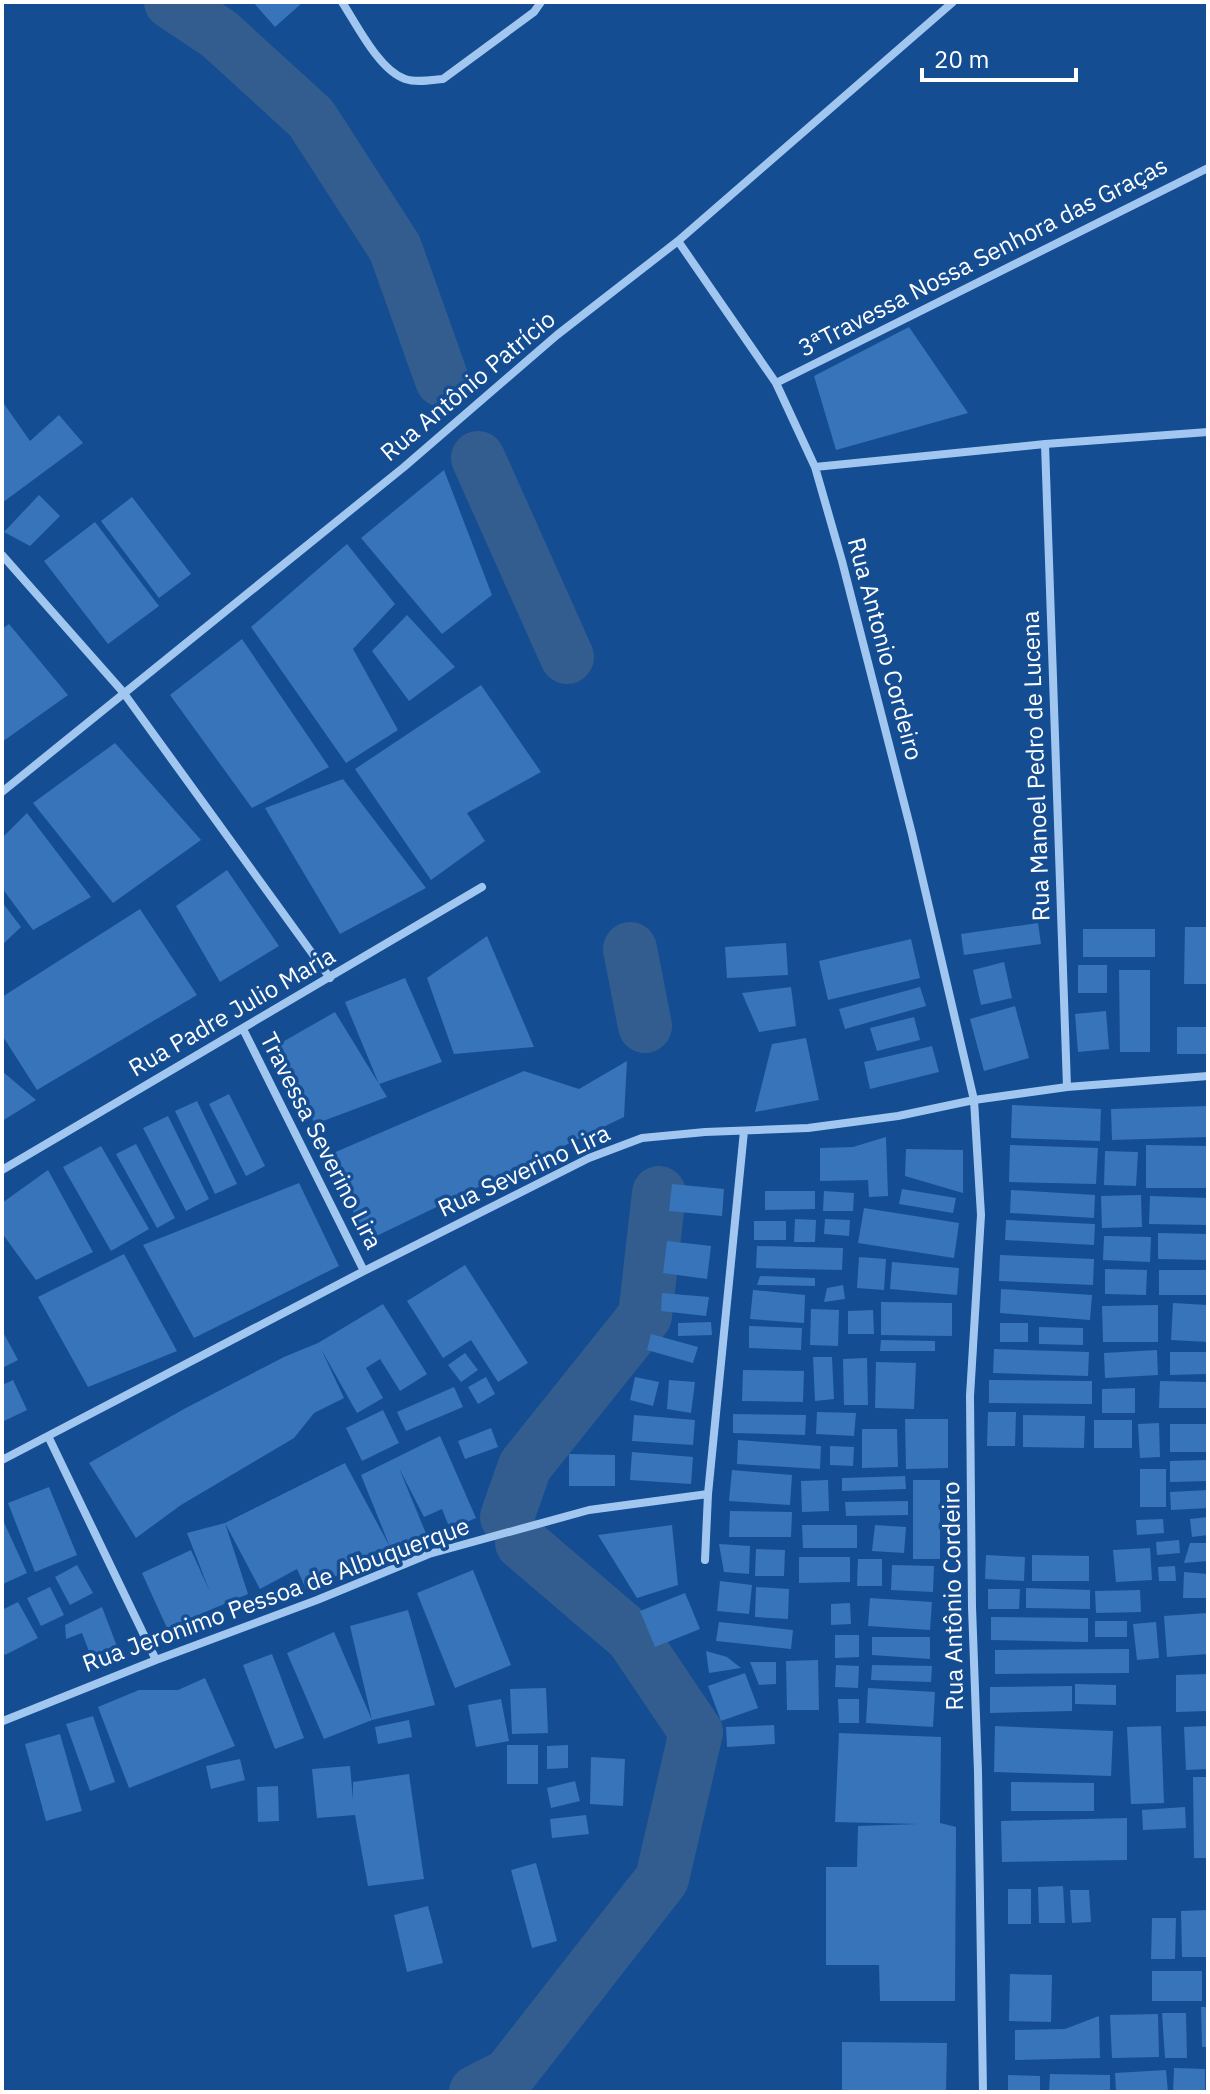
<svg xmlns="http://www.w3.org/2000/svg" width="1210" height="2094" viewBox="0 0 1210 2094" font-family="'IBM Plex Sans',sans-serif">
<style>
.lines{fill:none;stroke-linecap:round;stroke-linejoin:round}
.canal{stroke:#335d8f;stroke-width:54}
.building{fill:#3874b9}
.minor{stroke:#a1c7f1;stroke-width:8}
.labels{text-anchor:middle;stroke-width:7;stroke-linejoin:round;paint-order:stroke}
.street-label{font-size:24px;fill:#fff;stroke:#144d92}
</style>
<rect width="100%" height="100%" fill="#144d92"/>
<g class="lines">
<path class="canal" d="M171,2L219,34L311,118L395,248L442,380
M478,458L567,657
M630,949L645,1026
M507,1517L525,1466L645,1316L659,1193
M476,2092L509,2075L662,1879L696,1732L632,1637L522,1543"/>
</g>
<path class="building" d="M253,2H303L275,27Z
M909,327L968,413L836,450L814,376Z
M2,401L30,441L59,415L83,443L2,503Z
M444,470L492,595L442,634L361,538Z
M39,495L60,516L30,546L4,532Z
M132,497L191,574L159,598L101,521Z
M95,522L159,606L108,644L44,561Z
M347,544L395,604L353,649L398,730L346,763L251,627Z
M407,615L455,667L409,701L372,651Z
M9,624L68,695L2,742V629Z
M242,639L329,767L252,808L170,695Z
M481,685L541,772L467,813L485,841L431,880L355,769Z
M115,743L201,840L113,903L33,803Z
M343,779L426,888L340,934L265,808Z
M27,813L91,897L33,930L2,888V838Z
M227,870L279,946L220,982L176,906Z
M2,902L21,927L2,945Z
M140,909L197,995L37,1090L2,1035V997Z
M1038,923L1041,944L964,955L961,934Z
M1185,927H1208V984H1184Z
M1083,929H1155V957H1083Z
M487,936L534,1047L454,1054L427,978Z
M911,939L920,978L828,1000L819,961Z
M786,943L788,975L727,978L725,947Z
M1004,962L1012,998L981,1005L973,970Z
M1078,965H1107V993H1078Z
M1119,970H1150V1052H1120Z
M405,978L442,1062L379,1084L345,1002Z
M791,987L796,1026L759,1032L742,993Z
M920,987L926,1006L845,1029L839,1009Z
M1015,1006L1029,1058L984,1071L970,1019Z
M1106,1011L1109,1049L1078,1052L1075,1014Z
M335,1012L387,1097L315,1124L297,1089L279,1044Z
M914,1017L920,1040L877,1051L870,1028Z
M1177,1027H1208V1054H1177Z
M806,1038L819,1100L755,1112L772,1044Z
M932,1046L939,1072L870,1089L864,1062Z
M627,1061L624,1117L368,1240L324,1157L524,1071L579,1089Z
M2,1071L36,1100L2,1121Z
M229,1094L265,1166L246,1176L209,1104Z
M197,1101L237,1184L215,1194L175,1111Z
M1012,1105L1101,1109L1100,1141L1011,1138Z
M1208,1106V1137L1112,1140L1111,1109Z
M168,1116L209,1199L186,1211L143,1128Z
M886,1137L888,1196L869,1197L868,1180L820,1181V1148L853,1147Z
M136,1144L175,1218L157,1228L116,1154Z
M1010,1145L1098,1148L1096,1184L1009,1182Z
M1146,1145L1208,1146V1188H1146Z
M101,1146L149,1229L111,1251L63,1167Z
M906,1149L963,1150V1193L905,1176Z
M1105,1151L1138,1152L1136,1186L1104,1185Z
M48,1170L93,1252L36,1280L2,1233V1203Z
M299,1183L339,1266L194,1338L143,1245Z
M672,1184L724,1189L722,1216L669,1211Z
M902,1189L956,1198L953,1213L899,1204Z
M1011,1190L1095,1195L1094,1218L1010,1213Z
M765,1191H815V1209L765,1210Z
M824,1191L854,1193L853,1211H823Z
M1141,1195L1142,1227L1102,1228L1101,1196Z
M1150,1196L1208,1198V1225L1149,1224Z
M864,1208L959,1223L954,1258L858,1243Z
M795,1219L816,1220L815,1242H794Z
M825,1219L850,1220L849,1236L824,1234Z
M1006,1220L1095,1224L1094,1245L1005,1240Z
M754,1221H786V1240H754Z
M1158,1233L1208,1234V1260L1158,1259Z
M1104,1236L1151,1237L1150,1262L1103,1260Z
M667,1241L711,1246L707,1279L663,1273Z
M757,1246L843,1248L842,1270L756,1268Z
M124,1254L177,1351L88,1387L38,1297Z
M1000,1255L1094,1259L1093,1285L999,1281Z
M859,1257L886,1259L884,1290L857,1288Z
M892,1262L959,1268L957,1295L890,1289Z
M465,1265L528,1363L498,1382L471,1340L443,1358L407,1301Z
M1105,1269L1147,1270L1146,1295L1105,1294Z
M1159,1270H1208V1295H1159Z
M760,1276L815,1278V1286L757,1285Z
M843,1285L845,1299L824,1302L827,1288Z
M1001,1289L1092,1295L1090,1320L1000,1313Z
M753,1290L805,1295L804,1323L750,1319Z
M662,1293L709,1297L706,1316L661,1311Z
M881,1302L952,1303V1336L881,1335Z
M1173,1303L1208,1305V1342L1171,1340Z
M383,1304L427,1374L400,1391L380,1359L366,1368L383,1398L357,1413L321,1349L344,1398L314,1413L294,1438L181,1505L136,1538L89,1463L184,1409L284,1357L318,1343Z
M1158,1305V1342H1103L1102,1306Z
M811,1309L839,1310L838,1346L810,1345Z
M873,1310L874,1334H848V1311Z
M711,1322L712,1335L678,1336V1323Z
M1000,1323H1028V1342H1000Z
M749,1326L802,1328L801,1350L749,1348Z
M1039,1327L1083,1328V1345L1039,1344Z
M2,1330L18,1360L2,1368Z
M651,1334L698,1347L693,1363L647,1350Z
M881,1340L935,1341V1351H880Z
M994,1349L1089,1352L1088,1376L993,1373Z
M1157,1350L1158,1375L1105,1378L1104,1353Z
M1170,1352H1208V1374L1170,1375Z
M465,1353L478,1370L461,1382L448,1365Z
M813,1357H832L834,1399L815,1401Z
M867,1358L868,1405H844L843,1359Z
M876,1362L916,1363L914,1409L875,1408Z
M743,1370L804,1371L803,1402L742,1401Z
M486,1377L495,1394L478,1404L468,1387Z
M635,1377L659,1382L653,1406L630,1400Z
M13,1380L27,1410L2,1422V1385Z
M669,1380L695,1382L691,1413L667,1409Z
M989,1380L1092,1381V1404L989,1403Z
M1160,1381L1208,1382V1408H1159Z
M454,1387L463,1407L406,1431L397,1412Z
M1135,1388V1413H1102V1389Z
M383,1410L399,1443L362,1461L346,1428Z
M817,1412L856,1413L854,1436L816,1434Z
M988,1412H1016L1015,1446H987Z
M733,1414L806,1415L805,1435L733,1433Z
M634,1415L695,1420L693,1445L632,1441Z
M1023,1415L1085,1416L1084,1448L1023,1447Z
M905,1419H948V1468L906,1469Z
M1094,1420H1132V1448H1094Z
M1159,1423L1160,1457L1140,1458L1138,1424Z
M1170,1424H1208V1452H1170Z
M491,1428L498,1447L465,1459L458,1441Z
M862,1429H897L898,1467L862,1468Z
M440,1436L476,1518L450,1529L442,1509L424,1517L399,1468L427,1536L306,1589L297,1569L260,1589L225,1523L345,1463L390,1547L361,1475Z
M738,1440L821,1446L820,1469L737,1464Z
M830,1446L854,1447L853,1466L830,1465Z
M632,1452L693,1457L691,1484L630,1480Z
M569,1454L615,1455V1486H569Z
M1208,1460V1481L1170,1482V1461Z
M1140,1469H1166V1507H1140Z
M732,1470L792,1475L790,1505L729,1501Z
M905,1476L906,1489L842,1491V1478Z
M828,1480L829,1511L802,1512L801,1481Z
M913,1480H940V1559H913Z
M49,1487L77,1555L35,1572L8,1503Z
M1208,1490V1508L1171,1510L1170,1492Z
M908,1501V1515L846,1516L845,1502Z
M730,1511L792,1512L791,1537H729Z
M1208,1517V1535L1192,1537L1190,1519Z
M2,1518L27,1573L3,1584L2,1582Z
M1163,1519L1164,1533L1137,1535L1136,1520Z
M225,1523L248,1594L167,1628L142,1573L191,1550L210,1592L187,1533Z
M672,1525L678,1585L637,1598L598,1535Z
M802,1525H857V1548H803Z
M875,1525L906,1527L904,1553L872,1551Z
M1179,1540L1180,1553L1157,1555L1156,1542Z
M1190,1543H1208V1561L1184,1563Z
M719,1544L750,1546L749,1574L724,1572Z
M1150,1548L1152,1580L1116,1582L1113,1550Z
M756,1549L785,1550L784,1576H755Z
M986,1555L1025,1557L1024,1581L985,1579Z
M1032,1555L1089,1556V1581H1032Z
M799,1557H850V1582L799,1583Z
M858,1559H882V1586H857Z
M77,1565L93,1593L70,1605L55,1577Z
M892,1565L934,1566L933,1592L891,1590Z
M1175,1566L1176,1581H1159L1158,1567Z
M473,1570L511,1665L455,1688L417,1593Z
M1184,1572L1208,1574V1598H1183Z
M720,1581L752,1585L749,1614L717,1611Z
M50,1587L64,1615L41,1626L27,1598Z
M756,1587L789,1589L788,1619L755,1617Z
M1026,1588L1090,1590V1609L1026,1608Z
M988,1589H1020L1019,1609H988Z
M1140,1590L1141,1612L1096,1613L1095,1591Z
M685,1593L700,1629L655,1647L640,1611Z
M870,1598L932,1602L930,1630L868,1626Z
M18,1602L38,1638L5,1655L2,1649V1610Z
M850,1603L851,1624L831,1625V1604Z
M102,1607L118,1649L92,1659L82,1633L66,1639L65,1625Z
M408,1610L435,1705L372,1720L324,1739L287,1653L334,1632L372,1720L350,1626Z
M1207,1613L1208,1654L1167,1657L1164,1616Z
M991,1617L1088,1618V1642L991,1640Z
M1095,1621H1127V1637H1095Z
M719,1622L793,1630L791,1649L716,1641Z
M1156,1622L1159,1658L1137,1660L1133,1624Z
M835,1635H859V1657L835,1658Z
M872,1637H930V1659L872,1655Z
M1129,1649V1673L995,1674V1650Z
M706,1651L727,1657L741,1668L709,1673Z
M272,1654L304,1738L275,1749L243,1665Z
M818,1660L819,1710H787L786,1661Z
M750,1662H776V1684L759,1685Z
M836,1665L859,1666L858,1688L835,1687Z
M872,1665L932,1666L931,1682L871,1680Z
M745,1673L758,1708L721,1721L708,1686Z
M1208,1674V1711L1176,1712V1675Z
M205,1678L235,1746L129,1788L98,1707L139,1690H178Z
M1075,1684L1116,1685V1705L1075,1704Z
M1072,1686V1711L990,1713V1687Z
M546,1688L548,1733L512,1734L510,1689Z
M868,1688L935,1692L933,1727L866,1723Z
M501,1699L509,1741L476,1747L468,1705Z
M838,1699H859V1723H839Z
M93,1716L115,1782L90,1791L66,1724Z
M409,1720L412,1737L378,1744L375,1727Z
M774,1725L775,1744L727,1747L726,1727Z
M995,1726L1113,1731L1111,1776L994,1772Z
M1161,1726L1164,1803L1131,1804L1127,1727Z
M1208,1726V1769L1186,1770L1184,1727Z
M839,1733L941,1737L940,1823L956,1827L955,2001H880L879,1965H826V1867H857L858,1826L918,1824L835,1822Z
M60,1734L82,1811L46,1821L25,1744Z
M507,1745H538V1784H507Z
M568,1745V1768L547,1769V1746Z
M591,1757L625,1759L623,1806L590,1804Z
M240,1759L245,1780L211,1789L206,1766Z
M350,1766L353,1800V1782L409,1774L424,1879L368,1886L355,1815L317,1818L312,1769Z
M1193,1777H1208V1858H1194Z
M575,1781L580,1801L551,1808L547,1788Z
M1011,1782L1094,1783V1811H1011Z
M278,1786L279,1821L258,1822L257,1787Z
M1185,1807L1186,1828L1143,1830L1142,1810Z
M586,1815L589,1834L552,1838L550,1819Z
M1127,1818V1860L1002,1862L1001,1821Z
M536,1863L557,1941L532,1948L511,1870Z
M1063,1886L1065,1923H1039L1038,1887Z
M1008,1889H1031V1924H1008Z
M1070,1890H1089L1091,1922L1072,1923Z
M428,1906L443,1963L407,1972L394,1915Z
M1208,1910V1957H1182L1181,1911Z
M1152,1918H1176L1175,1959H1151Z
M1152,1971H1202V2001H1152Z
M1010,1974L1052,1975L1051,2022L1009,2021Z
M1201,2007H1208V2047H1202Z
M1162,2013H1186L1187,2058H1165Z
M1158,2014L1159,2057L1112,2058L1110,2015Z
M1099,2016L1100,2058L1015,2060V2030L1065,2029Z
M842,2042L947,2043L946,2092H842Z
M1174,2068L1205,2069V2092H1173Z
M1166,2070L1168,2092H1116L1115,2073Z
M1050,2074L1110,2075V2092H1049Z
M1008,2075L1040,2076V2092H1008Z"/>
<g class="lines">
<path class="minor" d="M342,2C357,25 379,70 405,79C417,83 431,80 443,79L534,12L541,2
M678,241L776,383L815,467L842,561L912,834L974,1100L981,1215L970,1396L972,1607L978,1772L983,2092
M776,383L1208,168
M1045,444L1067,1087
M815,467L1045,444L1208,432
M2,555L123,692L330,978
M2,792L404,467L557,335L678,241L953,2
M243,1029L364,1271
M2,1170L482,887
M48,1436L156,1660
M2,1460L364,1271L589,1158L642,1138L705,1132L808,1128L898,1116L974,1100L1067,1087L1208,1076
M705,1560L708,1494L744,1131
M3,1721L156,1660L317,1600L429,1554L589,1510L708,1494"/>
</g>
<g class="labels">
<g class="street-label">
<text transform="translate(983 257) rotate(-27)" y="8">3ªTravessa Nossa Senhora das Graças</text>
<text transform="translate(468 386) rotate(-40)" y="8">Rua Antônio Patrício</text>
<text transform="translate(885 649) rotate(75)" y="8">Rua Antonio Cordeiro</text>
<text transform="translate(1036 766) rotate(-92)" y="8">Rua Manoel Pedro de Lucena</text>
<text transform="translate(232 1012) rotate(-30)" y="8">Rua Padre Julio Maria</text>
<text transform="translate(321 1141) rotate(63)" y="8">Travessa Severino Lira</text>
<text transform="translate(524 1171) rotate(-25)" y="8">Rua Severino Lira</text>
<text transform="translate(276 1595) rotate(-20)" y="8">Rua Jeronimo Pessoa de Albuquerque</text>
<text transform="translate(953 1596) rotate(-91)" y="8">Rua Antônio Cordeiro</text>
</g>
</g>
<rect width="1210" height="2094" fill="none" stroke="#ffffff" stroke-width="8"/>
<path d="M922 68v12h154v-12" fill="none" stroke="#ffffff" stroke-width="4"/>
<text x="934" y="68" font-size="24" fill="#ffffff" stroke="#144d92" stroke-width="6" paint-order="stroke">20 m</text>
</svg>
